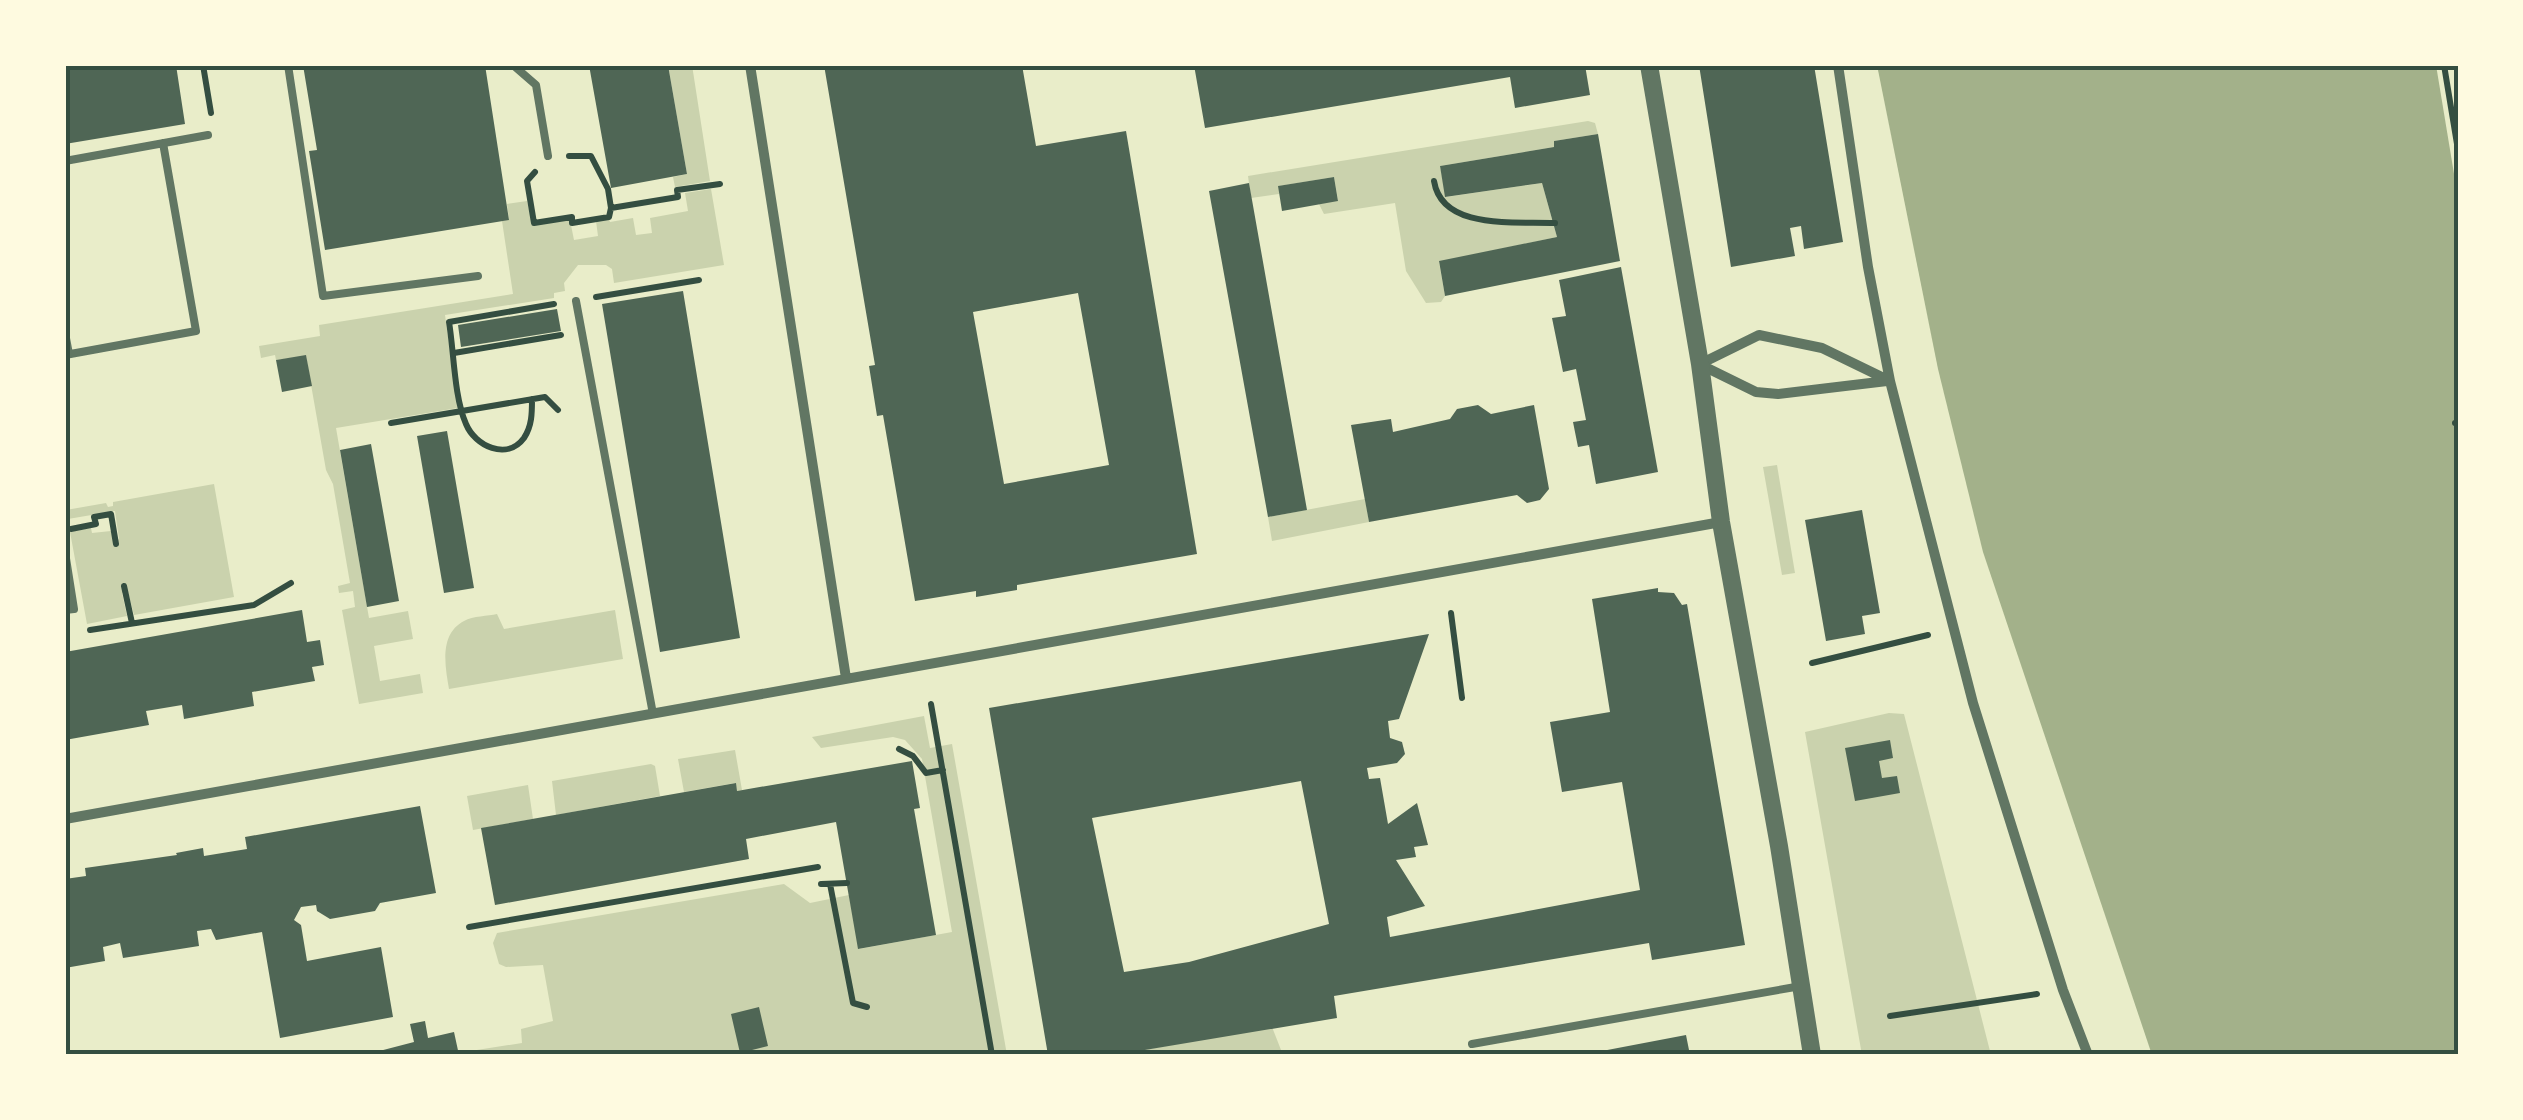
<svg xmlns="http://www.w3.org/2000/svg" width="2523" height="1120" viewBox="0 0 2523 1120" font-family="Overpass,sans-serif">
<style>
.green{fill:#cad2ad}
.water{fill:#a3b18a}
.building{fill:#4f6655;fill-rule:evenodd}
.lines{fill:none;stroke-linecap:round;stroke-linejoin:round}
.path{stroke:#344e41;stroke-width:6}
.service{stroke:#617663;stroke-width:8}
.minor{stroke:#617663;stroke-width:10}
.tertiary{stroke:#617663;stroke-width:18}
.neatline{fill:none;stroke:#344e41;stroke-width:4}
</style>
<rect width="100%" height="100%" fill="#e9edc9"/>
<path class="green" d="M668,65H692L710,181L675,187L673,177L687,174Z
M1588,121L1595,123L1598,134L1554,141V147L1440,166L1446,197L1542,183L1557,237L1439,262L1445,296L1441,302L1426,303L1406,271L1395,203L1324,214L1319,204L1338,200L1334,177L1279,186V194L1251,198L1248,176Z
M711,189L724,265L614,283L612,269L606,265H578L564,283L565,291L554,293V298L445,315L458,408L336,428L369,618L408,611L413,639L374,646L380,681L420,674L423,693L359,704L342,610L355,607L353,591L339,593L338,586L350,583L333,484L326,470L306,356L276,360L275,355L261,358L259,346L320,336L319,325L513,294L502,221L509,219L507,204L527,201L533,225L570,220L574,240L598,236L596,221L609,219L610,222L633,218L636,235L652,233L650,218L688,211L685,193Z
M1777,465L1795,573L1782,575L1763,467Z
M214,484L234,597L134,615L128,592L122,593L127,616L87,624L70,532L91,528L92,533L111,531L114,543L119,539L115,511L68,519L66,510L106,503L108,507L113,506V502Z
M1365,499L1369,522L1272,541L1268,517Z
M615,610L623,659L449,689C445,666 439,634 464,621C473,616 488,616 497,614L504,629Z
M1889,713L1904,714L1991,1055H1862L1805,732Z
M924,716L930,748L952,744L1007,1055H464V1052L522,1043L521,1029L553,1021L543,965L506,967L499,964L493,943L497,933L784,884L810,903L849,895L859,949L952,932L922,759L905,740L893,737L821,748L812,737Z
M735,750L742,790L737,791L735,783L684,792L678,759Z
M651,764L655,766L660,796L556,815L552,781Z
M528,785L533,819L473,830L467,796Z
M1272,1027L1283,1055H1115Z"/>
<path class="water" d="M1877,65H2436L2458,198V1055H2152L1983,552L1938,369Z"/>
<path class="building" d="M65,65H176L185,124L65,144Z
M303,65H485L509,220L325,250L309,151L317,150Z
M589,65H668L687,174L611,188Z
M824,65H1022L1036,146L1126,131L1197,554L1017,585V590L976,597V591L915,601L883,415L877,416L869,366L875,365ZM1078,293L1109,465L1004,484L973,312Z
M1194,65H1585L1590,95L1515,108L1510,77L1205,128Z
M1699,65H1814L1843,242L1804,249L1801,226L1790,228L1795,256L1731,267Z
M1598,134L1620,261L1445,296L1439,261L1557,237L1542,183L1445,197L1440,166L1554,147V141Z
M1334,177L1338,201L1282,211L1278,186Z
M1249,183L1307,510L1268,517L1209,191Z
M1621,267L1658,472L1596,484L1589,445L1578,447L1573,422L1586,420L1576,369L1563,372L1552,318L1566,316L1559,280Z
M683,291L740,638L660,652L602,304Z
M557,309L561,331L461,347L458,325Z
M306,355L312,386L282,392L276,360Z
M1478,405L1491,414L1534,405L1549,489L1540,500L1527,503L1517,495L1369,522L1351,425L1391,419L1393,432L1450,419L1457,409Z
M447,431L474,588L444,593L417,436Z
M371,444L399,601L367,607L340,450Z
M1862,510L1880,613L1862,616L1865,634L1826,641L1805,520Z
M1658,588V592L1674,593L1682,605L1687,604L1745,945L1652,960L1649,943L1334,996L1337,1018L1115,1055H1048L989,708L1429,634L1399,719L1388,721L1390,738L1402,742L1405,754L1397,763L1367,768L1369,779L1380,778L1388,824L1417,803L1428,845L1414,847L1416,857L1396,860L1425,906L1387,917L1390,937L1640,890L1622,782L1562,792L1550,722L1610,712L1592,599ZM1301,781L1329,924L1189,962L1124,972L1092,818Z
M302,610L307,642L320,640L324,665L312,667L315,681L252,692L254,706L184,719L182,705L146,711L149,725L65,740V652Z
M1890,740L1893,758L1879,761L1882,778L1897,776L1900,793L1855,801L1845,748Z
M912,761L920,808L914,809L936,935L858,949L836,822L746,839L749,859L495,905L481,828L736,783L737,791Z
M420,806L436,893L380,903L375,911L330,919L317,911L316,905L301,907L294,920L301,925L307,961L381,947L393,1017L280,1038L262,932L216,940L211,929L197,931L199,946L123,958L120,943L103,947L105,961L65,968V879L86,876L85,868L177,855L176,853L203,848L204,856L247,849L245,837Z
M759,1007L768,1046L740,1053L731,1014Z
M425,1021L428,1038L454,1032L459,1055H364L414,1042L410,1024Z
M1686,1035L1690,1055H1603L1602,1051Z"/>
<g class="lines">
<path class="path" d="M203,65L211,113
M2444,65L2458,150
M569,156H591L608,189L611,208L678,197L677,190L720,184
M535,172L527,181L534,223L572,217V223L609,217L611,208
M1434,181C1442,231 1516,221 1555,223
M596,297L699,280
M454,353L561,335
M532,399C532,413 532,426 524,438C507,461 475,446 466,424C454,397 454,352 449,322L554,304
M391,423L545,397L558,410
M2455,423H2458
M71,529L96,524L94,517L111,514L116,544
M124,586L132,623
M1451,613L1462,698
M90,630L254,605L291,583
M1812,663L1928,635
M931,704L992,1055
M899,749L913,756L926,773L943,770
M821,884L847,883
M830,884L853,1003L867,1007
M469,927L818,867
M1890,1016L2037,994"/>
<path class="service" d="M288,65L323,296L478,276
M513,65L536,85L548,156
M65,161L208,135
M576,301L653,714
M65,333L69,354
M65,355L196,331L163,143
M65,552L74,609L65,610
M1472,1044L1801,986"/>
<path class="minor" d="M750,65L846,678
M1838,65L1868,267L1890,381L1973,703L2063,990L2088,1055
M1700,364L1759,335L1822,348L1890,381
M1701,365L1756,392L1778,394L1887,381
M65,819L1721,522"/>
<path class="tertiary" d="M1649,65L1700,364L1721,522L1779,846L1812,1055"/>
</g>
<rect width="2523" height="1120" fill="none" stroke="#fefae0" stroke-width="135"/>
<rect x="68" y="68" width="2388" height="984" class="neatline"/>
</svg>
